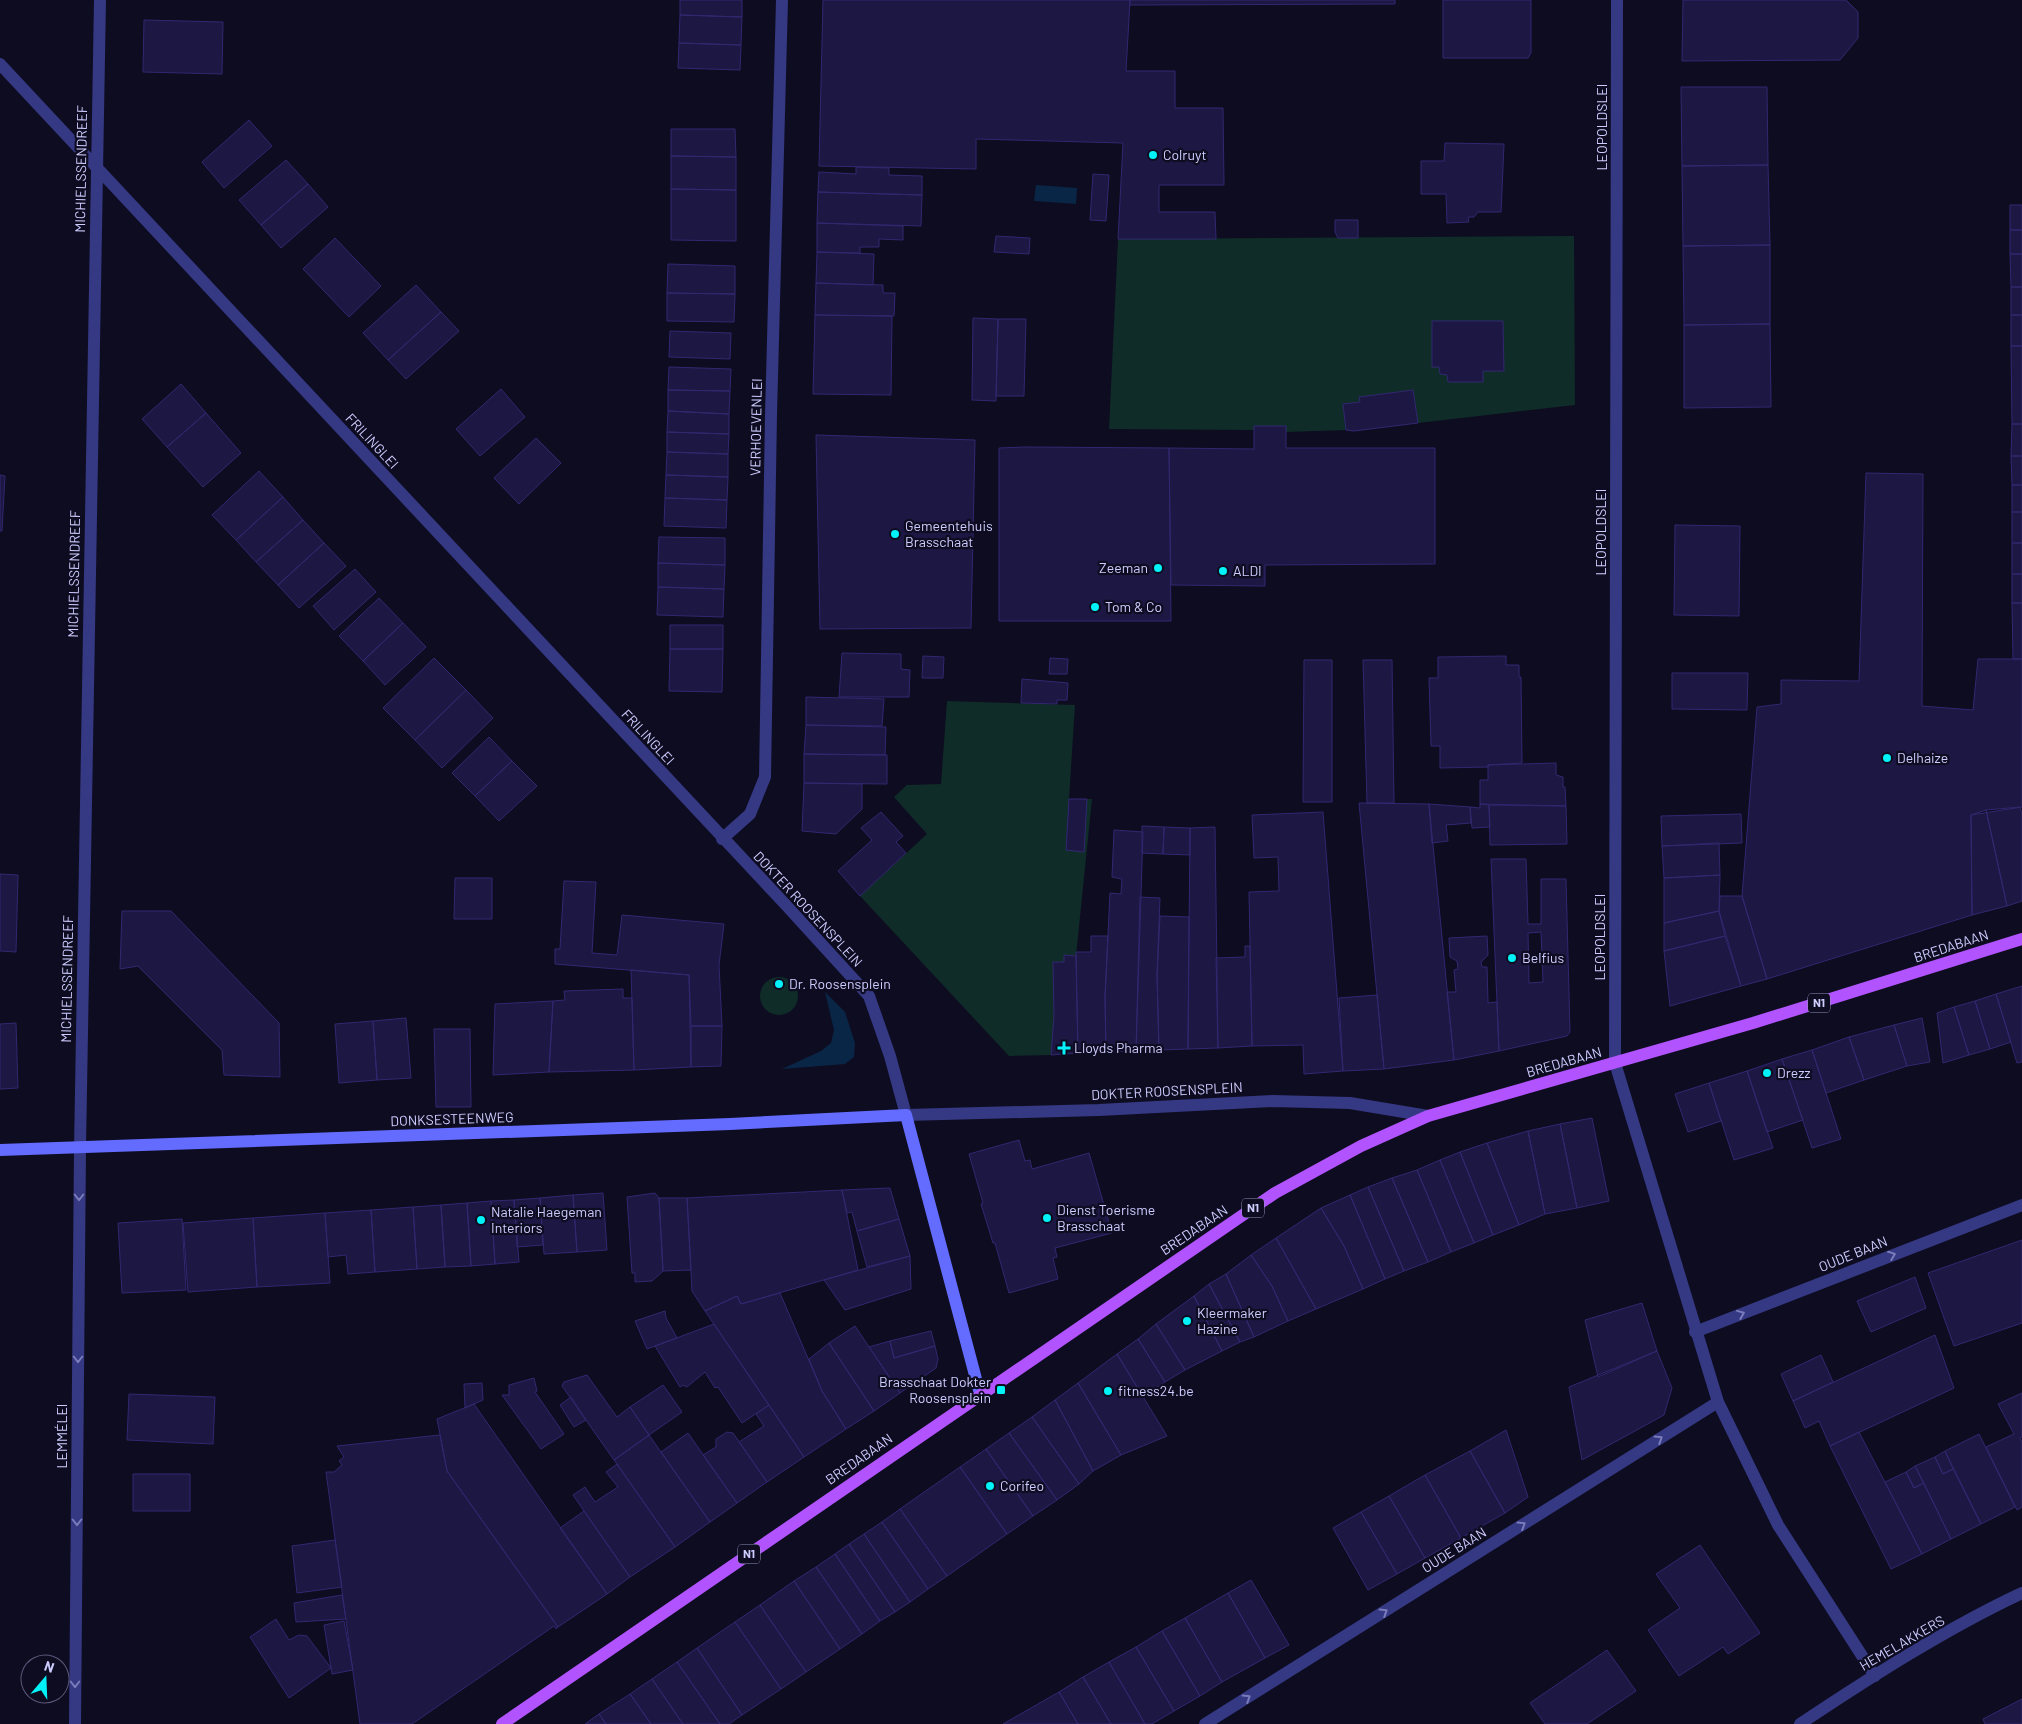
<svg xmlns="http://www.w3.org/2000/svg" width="2022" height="1724" viewBox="0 0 2022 1724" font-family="Barlow,sans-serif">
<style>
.green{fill:#0f2c28}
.water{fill:#0a2647}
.building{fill:#1d1743;stroke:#312870;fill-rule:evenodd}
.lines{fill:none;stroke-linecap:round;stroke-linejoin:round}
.street{stroke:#353882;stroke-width:12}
.secondary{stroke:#646cff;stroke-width:12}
.primary{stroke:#b154ff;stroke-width:12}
.oneway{stroke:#7a7bba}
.poi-dot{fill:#00f3f8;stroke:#0e0c21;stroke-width:2}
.labels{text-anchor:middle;stroke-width:4.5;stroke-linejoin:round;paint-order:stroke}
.shield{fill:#0e0c21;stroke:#9493bc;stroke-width:1}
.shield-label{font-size:12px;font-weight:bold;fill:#cecdff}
.street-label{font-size:14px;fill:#cecdff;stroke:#0e0c21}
.poi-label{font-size:14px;fill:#cecdff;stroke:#0e0c21;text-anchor:start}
</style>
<rect width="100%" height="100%" fill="#0e0c21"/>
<path class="green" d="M1574,236L1575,405L1418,423L1413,390L1359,397L1360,402L1343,404L1346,430L1286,432L1285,426H1254V430L1109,429L1118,239Z
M947,701L1075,705L1069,799H1092L1076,956L1065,955L1064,962H1053L1054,1017L1051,1055L1009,1056L860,896L927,834L894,797L907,785L941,784Z
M760 996a19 19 0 1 1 38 0a19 19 0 1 1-38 0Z"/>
<path class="water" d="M1036,185L1077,188L1076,204L1034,201Z
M825,992L845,1012L855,1043L854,1057L845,1064L782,1069L821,1051L831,1043L834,1030Z"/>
<path class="building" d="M680,0H742V17L680,15Z
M823,0H1130L1126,71H1175V108H1223L1224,185H1159V212H1215L1216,239H1118L1123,143L976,139V169L819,166Z
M1130,0H1395V4L1130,5Z
M1443,0H1531V53L1528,58H1443Z
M1683,0H1846L1858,12V38L1840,60L1682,61Z
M680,15L742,17L741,45L679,43Z
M144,20L223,22L222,74L143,72Z
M679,43L741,45L740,70L678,68Z
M1681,87H1767L1768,165L1682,166Z
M249,120L272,146L224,188L202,162Z
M671,129H735L736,157L671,156Z
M1445,143L1504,144L1501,212H1478L1474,217H1468L1469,222L1447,223L1446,194H1421V161H1444Z
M671,156L736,157V190L671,189Z
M286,160L308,184L261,225L239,200Z
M1768,165L1770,245L1683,246L1682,166Z
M856,167L889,168V175L922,176V195L818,192L819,172L856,174Z
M1093,174L1109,175L1106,221L1090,220Z
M308,184L328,207L281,248L261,225Z
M671,189L736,190V241L671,240Z
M818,192L922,195L921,226L817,223Z
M2010,205H2022V230H2010Z
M1335,220H1358V238H1338L1335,232Z
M817,223L903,226V240L879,239V247H860V253L817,252Z
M2010,230H2022V254H2010Z
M996,236L1030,238L1029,254L994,252Z
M335,238L381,286L349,317L303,269Z
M1770,245V324L1684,325L1683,246Z
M817,252L874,254L873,285L816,283Z
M2010,254H2022V287H2011Z
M668,264L735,266V294L667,293Z
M816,283L883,285V293H895L894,316L815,315Z
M416,285L441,312L388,360L363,333Z
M2011,287H2022V315H2011Z
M667,293L735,294L734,322L667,321Z
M441,312L459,331L406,379L388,360Z
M815,315L892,316L891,395L813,394Z
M2011,315H2022V346H2011Z
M973,318L998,319L996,401L972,400Z
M998,319H1026L1024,396H996Z
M1432,321H1503L1504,371H1483V382H1448L1447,375L1440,374L1439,367H1432Z
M1770,324L1771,407L1684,408V325Z
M670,331L731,333L730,359L669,357Z
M2011,346H2022V424H2012Z
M669,367L731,369L730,391L668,390Z
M181,384L206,413L167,447L142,419Z
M501,389L525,417L480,456L456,429Z
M668,390L730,391L729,414L668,411Z
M1413,390L1418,423L1354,431L1346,430L1343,404L1360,402L1359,397Z
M668,411L729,414V434L667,432Z
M206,413L241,453L203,487L167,447Z
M2012,424H2022V456H2011Z
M1254,426H1286V448H1435V564L1265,565V586L1171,585L1169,448L1254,449Z
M667,432L729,434L728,454L667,452Z
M816,435L975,440L971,628L820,629Z
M536,438L561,463L519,504L494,478Z
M1024,447L1169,448L1171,621H999V448Z
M667,452L728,454V477L666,475Z
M2011,456H2022V485H2012Z
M259,471L283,497L236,540L212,515Z
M1866,473L1923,474L1922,706L1973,710L1978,659H2022V807L1971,815L1972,915L1767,979L1742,896L1757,707L1781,704V680L1859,681Z
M0,475L5,476L2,531H0Z
M666,475L728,477L727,500L665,498Z
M2012,485H2022V512H2012Z
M283,497L303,520L256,562L236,540Z
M665,498L727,500L726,528L664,526Z
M2012,512H2022V543H2012Z
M303,520L324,543L278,585L256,562Z
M1675,525L1740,526L1739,616L1674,615Z
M659,537L725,538V565L658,563Z
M324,543L346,566L299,608L278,585Z
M2012,543H2022V574H2012Z
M658,563L725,565L724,589L658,587Z
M355,569L376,592L334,630L313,606Z
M2012,574H2022V603H2012Z
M658,587L724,589L723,617L657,615Z
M379,598L403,623L363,661L339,636Z
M2012,603H2022V659H2013Z
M403,623L426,647L385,685L363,661Z
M670,625H723V649H670Z
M670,649H723L722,692L669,691Z
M842,653L901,654V669L910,670L909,697H839Z
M923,656L944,657L943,678H922Z
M1506,656V665H1519V677H1521L1522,763L1488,765V767L1440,768V746H1431L1429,678H1438V657Z
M434,658L466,690L415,740L383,708Z
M1050,658L1068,659L1067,674H1049Z
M1304,660H1332V802H1303Z
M1363,660H1392L1394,803H1367Z
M1672,673H1748L1747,710L1672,709Z
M1022,679L1068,683L1067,700H1057V704L1021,703Z
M466,690L493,718L442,768L415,740Z
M806,697L884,699L882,726L806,725Z
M806,725L886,727L885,755L804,754Z
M489,737L512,761L475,796L452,773Z
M804,754L887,755V784L804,783Z
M512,761L537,786L499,821L475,796Z
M1556,763V775L1563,777V787H1565L1566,806L1480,804V780H1488V765Z
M804,783L862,784V809L836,834L802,831Z
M1069,799H1087L1084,852L1066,850Z
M1359,803L1429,804L1454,1060L1384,1069Z
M1429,804L1470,807L1471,823L1446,825L1448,841L1432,843Z
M1480,804L1489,805L1490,827L1472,828L1470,807L1480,808Z
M1489,805L1566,806L1567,844L1490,845Z
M2020,807L2022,815V901L2007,906L1986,810Z
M1986,810L2007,906L1972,915L1971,815Z
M881,812L903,836L896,842L906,853L860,896L838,871L872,840L861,828Z
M1323,812L1343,1071L1304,1074L1303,1045L1252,1046L1249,892L1279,891L1278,857L1254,858L1252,815Z
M1741,814L1742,843L1662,846L1661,816Z
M1142,826L1164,827L1163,854L1142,853Z
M1164,827L1190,828V855L1163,854Z
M1215,827L1218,1048L1188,1049L1190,828Z
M1114,830L1143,832L1136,1051L1106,1052L1105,997L1110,893L1121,894L1122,879L1112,877Z
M1719,843L1720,875L1664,878L1662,846Z
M1491,859H1526L1528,924H1541V879H1566L1570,1032L1567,1036L1499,1051ZM1541,932L1543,982L1529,983L1528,933Z
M0,874L18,875L16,952L0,951Z
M1720,875L1719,911L1664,923V878Z
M455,878H492V919H454Z
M564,881L596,882L592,953L617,955L622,915L724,924L719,965L722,1026H691L689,975L555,964V949H560Z
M1720,896H1742L1767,979L1741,986L1719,911Z
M1140,897L1160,898L1157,975L1159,1050L1136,1051Z
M122,911H171L279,1023L280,1077L224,1075L222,1050L138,966L120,969Z
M1719,911L1725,936L1664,951V923Z
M1160,916L1189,917L1188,1049L1159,1050L1157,975Z
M1091,936H1108L1105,997L1106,1052L1078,1053L1076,952H1091Z
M1487,936L1488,955L1481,962L1482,967H1487L1488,1003L1497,1002L1499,1051L1454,1060L1447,992H1456L1454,970L1458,969L1457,961L1450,957L1449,938Z
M1725,936L1741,986L1670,1006L1664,951Z
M1245,946H1250L1252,1046L1218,1048L1216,958L1245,957Z
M1064,955L1076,956L1078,1053L1051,1055L1054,1017L1053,962H1064Z
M631,970L689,975L691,1067L634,1070Z
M2022,986V1062L2017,1063L1996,994Z
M623,989V998H632L634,1070L549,1072L553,1001L565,1000L564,991Z
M1996,994L2011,1042L1990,1049L1975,1001Z
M1377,995L1384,1069L1343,1071L1339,998Z
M553,1001L549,1072L493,1075L495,1004Z
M1975,1001L1990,1049L1969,1055L1954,1007Z
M1954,1007L1969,1055L1943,1063L1937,1013Z
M406,1018L411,1078L377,1080L373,1021Z
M1922,1018L1930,1062L1907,1066L1894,1025Z
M373,1021L377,1080L339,1083L335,1024Z
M16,1023L18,1088L0,1089V1024Z
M1894,1025L1907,1066L1864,1080L1849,1037Z
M691,1026H722L721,1066L691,1067Z
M434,1029H470L471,1107H436Z
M1849,1037L1864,1080L1826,1093L1812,1050Z
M1812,1050L1841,1139L1812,1148L1782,1059Z
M1782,1059L1803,1120L1767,1132L1747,1071Z
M1747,1071L1773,1148L1734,1160L1709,1083Z
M1709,1083L1721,1121L1688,1132L1675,1094Z
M1592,1118L1609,1201L1577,1208L1560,1124Z
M1560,1124L1577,1208L1545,1214L1528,1131Z
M1528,1131L1545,1214L1519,1225L1487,1143Z
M1019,1140L1025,1161L1030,1160L1032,1169L1089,1153L1112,1233L1055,1248L1057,1257L1053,1258L1058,1279L1009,1293L995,1243H993L981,1204L983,1203L969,1154Z
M1487,1143L1519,1225L1493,1235L1460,1152Z
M1460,1152L1493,1235L1474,1243L1440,1160Z
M1440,1160L1474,1243L1451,1252L1417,1170Z
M1417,1170L1451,1252L1428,1262L1392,1178Z
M1392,1178L1428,1262L1404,1271L1368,1187Z
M1368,1187L1404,1271L1385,1279L1350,1195Z
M890,1188L899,1219L857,1231L852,1212L847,1213L842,1190Z
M842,1190L858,1270L741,1304L737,1296L705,1311L692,1291L687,1198Z
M603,1193L607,1250L577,1252L573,1195Z
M655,1193L659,1198L663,1271L652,1281L635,1282V1273H632L627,1197Z
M573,1195L577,1252L544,1254L540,1198Z
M1350,1195L1385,1279L1363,1289L1344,1246L1321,1208Z
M540,1198L543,1245L517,1247L514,1200Z
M659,1198H687L691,1270L663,1271Z
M514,1200L519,1262L495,1264L491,1201Z
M491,1201L495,1264L471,1266L467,1203Z
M467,1203L471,1266L445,1267L441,1205Z
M441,1205L445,1267L417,1269L413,1207Z
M413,1207L417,1269L375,1272L371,1210Z
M1321,1208L1344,1246L1363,1289L1316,1309L1276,1238Z
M371,1210L375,1272L348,1274L346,1255L328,1257L325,1213Z
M325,1213L330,1283L257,1287L253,1218Z
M253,1218L257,1287L188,1292L183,1223Z
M182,1219L186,1290L122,1293L118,1223Z
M899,1219L910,1256L867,1267L857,1231Z
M1276,1238L1316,1309L1288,1321L1272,1286L1251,1255Z
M2022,1240V1323L1954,1346L1928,1273Z
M1251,1255L1272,1286L1288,1321L1254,1337L1226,1274Z
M910,1256L911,1289L845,1310L824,1280Z
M1226,1274L1254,1337L1240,1342L1209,1284Z
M1915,1277L1926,1308L1871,1332L1857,1301Z
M1209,1284L1240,1342L1222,1351L1194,1296Z
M780,1293L822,1391L846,1429L804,1457L705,1311L737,1296L741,1304Z
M1194,1296L1222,1351L1185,1370L1156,1324Z
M1642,1303L1657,1351L1598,1377L1585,1320Z
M665,1311L666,1318L677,1338L647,1349L635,1321Z
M714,1324L769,1405L742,1423L718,1387L715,1388L705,1372L687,1387L683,1385L680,1387L655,1346Z
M1156,1324L1185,1370L1165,1382L1138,1339Z
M855,1326L900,1393L874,1411L829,1343Z
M931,1331L935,1346L894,1358L890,1341Z
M1935,1335L1954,1388L1830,1446L1819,1421L1805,1428L1793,1401Z
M1138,1339L1165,1382L1143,1397L1117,1354Z
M890,1341L894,1358L935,1346L938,1359L936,1368L900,1393L869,1347Z
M829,1343L874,1411L846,1429L822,1391L809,1359Z
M1657,1351L1672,1388L1664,1415L1582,1460L1569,1387Z
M1117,1354L1167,1436L1121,1455L1078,1383Z
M1821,1355L1833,1382L1793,1401L1781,1374Z
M587,1375L617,1417L630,1407L649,1435L614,1460L562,1386L564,1382Z
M534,1378L537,1391L535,1392L564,1434L541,1449L502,1395H509V1385Z
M482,1383L483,1400L465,1408L464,1384Z
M1078,1383L1121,1455L1093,1471L1055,1400Z
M663,1385L682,1412L649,1435L630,1407Z
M2022,1393V1437L2020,1438L2022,1442V1507L2017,1510L1986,1447L2014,1434L1998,1404Z
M129,1394L215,1397L213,1444L127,1440Z
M571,1397L586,1420L574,1427L560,1405Z
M1055,1400L1093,1471L1079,1484L1032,1417Z
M474,1404L607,1594L558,1627L447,1471L437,1419Z
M769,1405L804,1457L767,1482L739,1442L764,1426L756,1414Z
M1032,1417L1079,1484L1057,1500L1009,1433Z
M1506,1430L1528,1497L1505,1513L1470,1451Z
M727,1432L733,1433L767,1482L737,1503L703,1455L716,1447V1439Z
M1859,1432L1922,1554L1891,1569L1830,1446Z
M688,1433L737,1503L710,1522L661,1452Z
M1009,1433L1057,1500L1033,1516L986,1449Z
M1979,1434L2015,1507L1981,1524L1945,1451Z
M440,1435L447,1471L558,1627L556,1629L554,1626L412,1724H360L326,1472H334L342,1465L339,1461L344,1457L337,1446Z
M649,1435L710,1522L675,1547L614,1460Z
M986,1449L1033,1516L1007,1534L960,1467Z
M1470,1451L1505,1513L1461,1538L1425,1475Z
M1945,1451L1953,1469L1943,1474L1935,1457Z
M1935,1457L1943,1474L1953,1469L1981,1524L1951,1539L1915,1466Z
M617,1464L675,1547L630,1577L573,1495L585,1487L595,1502L618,1487L606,1472Z
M1915,1466L1924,1483L1914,1488L1906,1472Z
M960,1467L1007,1534L947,1576L900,1509Z
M1906,1472L1914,1488L1924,1483L1951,1539L1922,1554L1885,1482Z
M133,1474H190V1511H133Z
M1425,1475L1461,1538L1425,1558L1389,1496Z
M1389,1496L1425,1558L1397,1574L1361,1512Z
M900,1509L947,1576L928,1589L882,1522Z
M584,1511L630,1577L607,1594L560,1528Z
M1361,1512L1397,1574L1368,1590L1333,1528Z
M882,1522L928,1589L910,1602L864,1534Z
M864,1534L910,1602L895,1612L849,1544Z
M335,1540L342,1587L297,1593L292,1546Z
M849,1544L895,1612L880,1621L835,1554Z
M1700,1545L1760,1633L1728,1654L1723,1647L1679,1676L1648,1630L1680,1608L1656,1574Z
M835,1554L880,1621L862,1634L816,1567Z
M816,1567L862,1634L840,1649L794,1581Z
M1251,1580L1289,1645L1265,1658L1228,1593Z
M794,1581L840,1649L806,1672L760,1605Z
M1228,1593L1265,1658L1222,1682L1185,1618Z
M342,1595L346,1619L296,1622L294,1603Z
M760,1605L806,1672L781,1689L735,1622Z
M1185,1618L1222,1682L1200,1696L1162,1631Z
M276,1619L289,1640L299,1635L307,1636L331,1668L289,1698L250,1637Z
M344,1621L353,1670L332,1674L324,1625Z
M735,1622L781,1689L742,1715L697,1648Z
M1162,1631L1200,1696L1174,1711L1136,1647Z
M1136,1647L1174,1711L1152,1724H1145L1109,1662Z
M697,1648L742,1715L729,1724H720L677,1662Z
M1607,1650L1636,1691L1587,1724H1545L1530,1703Z
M677,1662L720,1724H683L652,1679Z
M1109,1662L1145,1724H1111L1083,1677Z
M1083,1677L1111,1724H1078L1059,1692Z
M652,1679L683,1724H651L630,1694Z
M1059,1692L1078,1724H1003Z
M630,1694L651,1724H606L599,1714Z
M2022,1699V1724H1985L1983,1719Z
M599,1714L606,1724H585Z"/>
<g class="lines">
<path class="street" d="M1617,0L1615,1063L1718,1402L1778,1525L1875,1676
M0,64L785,904L869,996L890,1056L906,1115L1099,1110L1273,1101L1350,1103L1428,1116
M722,839L750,814L765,777L771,415L782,0
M1695,1332L2022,1205
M75,1724L80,1148L100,0
M1205,1724L1718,1402
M1800,1724C1869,1678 1947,1628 2022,1593"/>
<path class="secondary" d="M0,1150L730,1124L906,1115L980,1394"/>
<path class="primary" d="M502,1724L1275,1193L1361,1146L1428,1116L1753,1023L2022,939"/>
</g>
<defs><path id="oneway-chevron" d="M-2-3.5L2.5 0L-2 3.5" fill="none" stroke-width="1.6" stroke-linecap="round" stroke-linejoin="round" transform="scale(1.25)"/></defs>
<g class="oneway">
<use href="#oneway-chevron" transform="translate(79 1197) rotate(90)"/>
<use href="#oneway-chevron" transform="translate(1892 1255) rotate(-21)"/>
<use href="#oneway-chevron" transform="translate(1741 1314) rotate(-22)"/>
<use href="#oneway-chevron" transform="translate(78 1359) rotate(90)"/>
<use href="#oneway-chevron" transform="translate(1659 1439) rotate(-32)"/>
<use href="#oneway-chevron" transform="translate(77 1522) rotate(90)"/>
<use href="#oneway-chevron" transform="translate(1522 1525) rotate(-32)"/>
<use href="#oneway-chevron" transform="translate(1384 1612) rotate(-32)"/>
<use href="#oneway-chevron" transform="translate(75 1684) rotate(90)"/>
<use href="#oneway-chevron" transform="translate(1247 1698) rotate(-32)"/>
</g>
<g class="poi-dot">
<circle cx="1153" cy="155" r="5"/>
<circle cx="895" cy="534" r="5"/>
<circle cx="1158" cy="568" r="5"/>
<circle cx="1223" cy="571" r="5"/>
<circle cx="1095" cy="607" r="5"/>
<circle cx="1887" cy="758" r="5"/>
<circle cx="1512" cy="958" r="5"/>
<circle cx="779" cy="984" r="5"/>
<path d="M1061.5 1040.5h5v5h5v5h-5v5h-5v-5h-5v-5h5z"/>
<circle cx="1767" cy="1073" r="5"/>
<circle cx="1047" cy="1218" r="5"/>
<circle cx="481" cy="1220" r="5"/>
<circle cx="1187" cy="1321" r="5"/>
<rect x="996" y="1385" width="10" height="10" rx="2.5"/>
<circle cx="1108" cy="1391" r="5"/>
<circle cx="990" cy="1486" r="5"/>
</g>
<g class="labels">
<g class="shield">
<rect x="1808" y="993.5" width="22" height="19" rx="4"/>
<rect x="1242" y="1198.5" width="22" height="19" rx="4"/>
<rect x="738" y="1544.5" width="22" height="19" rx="4"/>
</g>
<g class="shield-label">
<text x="1819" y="1007">N1</text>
<text x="1253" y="1212">N1</text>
<text x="749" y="1558">N1</text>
</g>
<g class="street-label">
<text transform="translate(1602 127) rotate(-90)" y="5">LEOPOLDSLEI</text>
<text transform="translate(81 169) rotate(-89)" y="5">MICHIELSSENDREEF</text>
<text transform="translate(756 427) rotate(-89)" y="5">VERHOEVENLEI</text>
<text transform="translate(372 441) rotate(47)" y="5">FRILINGLEI</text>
<text transform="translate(1601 532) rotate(-90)" y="5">LEOPOLDSLEI</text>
<text transform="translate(74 574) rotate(-89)" y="5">MICHIELSSENDREEF</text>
<text transform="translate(648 737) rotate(47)" y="5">FRILINGLEI</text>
<text transform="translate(808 909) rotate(47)" y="5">DOKTER ROOSENSPLEIN</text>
<text transform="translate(1600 937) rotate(-90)" y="5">LEOPOLDSLEI</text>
<text transform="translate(1951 946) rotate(-18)" y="5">BREDABAAN</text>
<text transform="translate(67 979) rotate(-89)" y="5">MICHIELSSENDREEF</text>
<text transform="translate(1564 1062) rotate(-16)" y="5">BREDABAAN</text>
<text transform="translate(1167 1091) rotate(-3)" y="5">DOKTER ROOSENSPLEIN</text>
<text transform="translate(452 1119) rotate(-2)" y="5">DONKSESTEENWEG</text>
<text transform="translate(1194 1230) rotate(-34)" y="5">BREDABAAN</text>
<text transform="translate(1853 1254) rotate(-22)" y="5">OUDE BAAN</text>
<text transform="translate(62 1436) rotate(-90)" y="5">LEMMÉLEI</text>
<text transform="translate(859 1459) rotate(-35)" y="5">BREDABAAN</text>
<text transform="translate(1454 1550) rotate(-32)" y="5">OUDE BAAN</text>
<text transform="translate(1902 1643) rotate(-30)" y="5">HEMELAKKERS</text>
</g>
<g class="poi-label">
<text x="1163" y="160">Colruyt</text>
<text x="905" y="531">Gemeentehuis<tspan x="905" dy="16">Brasschaat</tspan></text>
<text x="1148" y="573" text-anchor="end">Zeeman</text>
<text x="1233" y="576">ALDI</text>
<text x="1105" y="612">Tom &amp; Co</text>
<text x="1897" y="763">Delhaize</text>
<text x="1522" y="963">Belfius</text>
<text x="789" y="989">Dr. Roosensplein</text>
<text x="1074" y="1053">Lloyds Pharma</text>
<text x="1777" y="1078">Drezz</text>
<text x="1057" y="1215">Dienst Toerisme<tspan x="1057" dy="16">Brasschaat</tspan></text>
<text x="491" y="1217">Natalie Haegeman<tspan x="491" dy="16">Interiors</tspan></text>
<text x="1197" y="1318">Kleermaker<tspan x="1197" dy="16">Hazine</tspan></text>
<text x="991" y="1387" text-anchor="end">Brasschaat Dokter<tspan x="991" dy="16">Roosensplein</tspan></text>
<text x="1118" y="1396">fitness24.be</text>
<text x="1000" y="1491">Corifeo</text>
</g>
</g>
<g transform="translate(45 1679) rotate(19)"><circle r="24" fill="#0e0c21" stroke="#5b597a"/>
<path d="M0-4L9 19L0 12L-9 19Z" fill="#00f3f8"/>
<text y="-8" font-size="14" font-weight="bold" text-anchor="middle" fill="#cecdff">N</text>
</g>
</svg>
